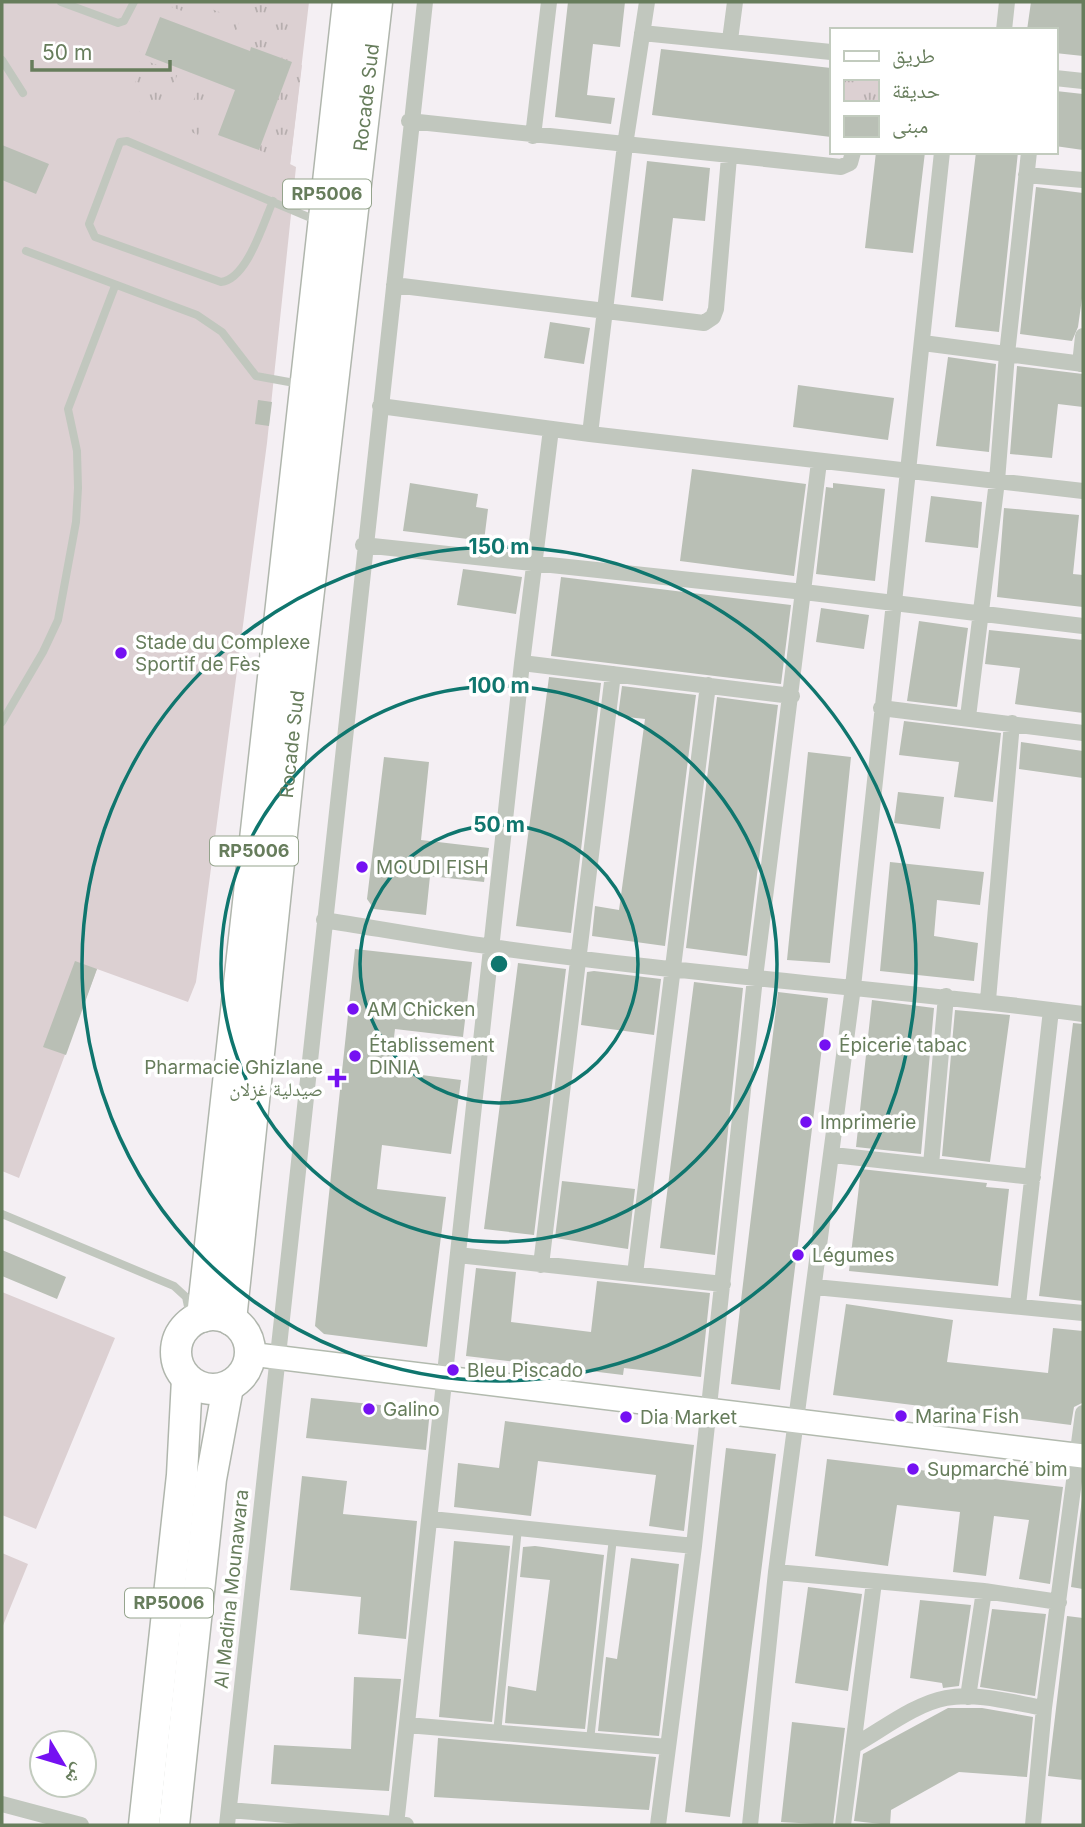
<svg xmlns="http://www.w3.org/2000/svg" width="1085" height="1827" viewBox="0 0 1085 1827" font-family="Inter,'Noto Naskh Arabic',sans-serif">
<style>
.grass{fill:#dcd0d2}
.park{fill:url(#park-tufts)}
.building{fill:#b9bfb5}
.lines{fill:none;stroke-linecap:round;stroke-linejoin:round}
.secondary-casing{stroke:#b2baae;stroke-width:26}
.highway-casing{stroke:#b0b6ad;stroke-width:33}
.lane{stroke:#c1c7be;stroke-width:8}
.street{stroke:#c1c7be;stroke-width:16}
.secondary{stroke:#fff;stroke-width:23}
.highway{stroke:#fff;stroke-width:30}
.ring{fill:none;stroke:#0f766e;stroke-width:3.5}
.poi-dot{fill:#7511f2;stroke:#fff;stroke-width:2.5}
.labels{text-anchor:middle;stroke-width:7;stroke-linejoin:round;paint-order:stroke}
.shield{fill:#fff;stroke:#95a48d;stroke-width:2}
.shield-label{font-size:18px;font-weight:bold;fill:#677d5c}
.street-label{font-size:19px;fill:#677d5c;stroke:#fff}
.poi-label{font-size:19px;fill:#677d5c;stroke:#fff;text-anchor:start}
.centre{fill:#0f766e;stroke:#fff;stroke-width:3.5}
.ring-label{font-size:21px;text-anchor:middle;font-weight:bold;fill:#0f766e;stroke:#fff;stroke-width:7;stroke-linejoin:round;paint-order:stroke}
</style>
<defs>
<pattern id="park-tufts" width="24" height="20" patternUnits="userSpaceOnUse" patternTransform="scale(1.75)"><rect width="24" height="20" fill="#dcd0d2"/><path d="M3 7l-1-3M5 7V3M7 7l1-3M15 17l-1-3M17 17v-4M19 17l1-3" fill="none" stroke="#b6aeae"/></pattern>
</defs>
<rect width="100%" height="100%" fill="#f4eff3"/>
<path class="grass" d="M2,2H309L290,164L296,167L267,443L196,982L188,1002L97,969L19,1178L2,1171Z
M2,1292L115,1338L36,1529L2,1515Z
M2,1553L28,1564L2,1628Z"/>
<path class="park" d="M167,2H193L240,20L236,31L166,5Z
M234,2H265L296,12L292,62L302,65L290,165L259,150L292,62L251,47L269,22L232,7Z
M144,60L178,73L160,120L126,106Z
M201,82L217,89L198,135L182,128Z"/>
<path class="building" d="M568,2H625L620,47L593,44L590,69L587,95L615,98L611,124L555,117Z
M1031,2H1083V56L1055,53V30H1027Z
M160,17L250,51L251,47L292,62L259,150L218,135L235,90L145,55Z
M661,49L831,68V137L652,115Z
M1056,91L1083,94V150L1055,146Z
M2,145L49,164L36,194L2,180Z
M876,152H925L913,253L865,248Z
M976,152H1018L999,332L955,327Z
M647,161L710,168L705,221L673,218L663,301L631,297Z
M1036,187L1083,193V291L1078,327L1072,341L1020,334Z
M550,322L590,328L584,364L544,358Z
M948,357L996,364L989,452L936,446Z
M1017,366L1083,374V407L1058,404L1052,458L1010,454Z
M798,385L894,398L888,440L793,427Z
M258,400L272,402L269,426L255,424Z
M692,469L806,484L794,576L680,561Z
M410,483L478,494L476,507L488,509L484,541L403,531Z
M833,483L885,489L875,581L816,574L826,487L833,488Z
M931,496L982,502L978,548L925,542Z
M1004,508L1079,515L1073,574L1083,575V607L997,597Z
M463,569L522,577L516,614L457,605Z
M561,577L791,605L781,684L551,656Z
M821,608L869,615L864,649L816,642Z
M919,621L968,628L957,707L907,701Z
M989,630L1083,640V713L1015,704L1020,668L985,664Z
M549,677L601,683L571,933L516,926Z
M622,686L696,695L665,946L592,936L595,906L619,910L645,719L618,716Z
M717,697L778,705L747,956L686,948Z
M904,721L1001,733L993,802L954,797L959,762L899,755Z
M1021,742L1083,751V778L1019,769Z
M808,752L851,757L830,963L787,960Z
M384,757L429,762L421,840L489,848L484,882L430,876L426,915L374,909L367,899Z
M898,792L944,797L940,829L894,823Z
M890,862L984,872L980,905L937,900L934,936L978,943L974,981L880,971Z
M355,949L472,962L463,1037L395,1029L390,1071L461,1080L451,1154L382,1145L377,1189L446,1197L427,1347L324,1334L315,1326Z
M75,961L97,969L66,1055L43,1047Z
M518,963L566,969L534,1235L484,1229Z
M594,971L661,979L654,1035L581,1025L587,972Z
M694,982L743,988L715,1255L660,1248Z
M778,992L828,998L780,1390L731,1384Z
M872,1000L934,1008L921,1154L856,1147Z
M955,1010L1010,1015L990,1162L942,1156Z
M1073,1023L1083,1024V1301L1039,1296Z
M861,1169L987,1183L986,1187L1009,1189L998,1286L849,1271Z
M562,1181L635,1189L628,1249L555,1238Z
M2,1250L66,1277L57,1299L2,1276Z
M476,1268L516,1272L511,1322L591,1332L597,1281L710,1293L701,1377L624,1368L623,1375L466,1356Z
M846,1304L953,1320L947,1362L1048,1373L1053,1328L1083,1331L1082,1403L1074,1407L1071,1425L833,1395Z
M311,1398L430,1410L426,1450L306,1438Z
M505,1421L694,1445L684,1531L649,1526L656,1475L538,1461L531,1516L454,1507L458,1463L499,1468Z
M726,1448L776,1454L730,1817L685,1812Z
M827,1459L1063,1487L1050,1584L1019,1579L1029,1520L994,1516L986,1576L953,1572L960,1512L897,1505L888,1566L815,1556Z
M302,1476L347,1481L343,1514L417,1521L406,1639L358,1634L361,1597L290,1590Z
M1083,1491V1589L1071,1587Z
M454,1541L510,1546L492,1722L439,1717Z
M535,1546L604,1555L585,1729L505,1723L508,1686L536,1691L550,1580L520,1577L523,1547Z
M631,1558L679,1564L659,1736L598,1731L606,1657L617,1659Z
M808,1587L862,1594L848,1691L795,1683Z
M920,1600L971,1605L959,1686L943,1688L942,1683L910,1678Z
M992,1609L1046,1614L1035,1696L980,1687Z
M1067,1616L1083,1618V1780L1048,1776Z
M354,1677L401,1679L389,1791L271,1784L274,1745L351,1749Z
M948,1708H982L1033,1717L1027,1777L959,1772L891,1810L890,1825L854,1821L863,1754Z
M792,1722L845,1728L833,1825L781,1822Z
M438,1738L656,1757L649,1810L434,1797Z"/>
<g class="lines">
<g class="secondary-casing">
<path id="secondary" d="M250,1354L1083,1456"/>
</g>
<g class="highway-casing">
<g id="highway">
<circle cx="213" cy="1352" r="37"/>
<path d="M202,1317L348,2"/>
<path id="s1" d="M231,1320L293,729L377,2"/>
<path d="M144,1825L182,1475L187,1379"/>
<path d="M174,1825L211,1479L228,1387"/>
</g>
</g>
<path class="lane" d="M61,2L118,23L124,21L134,2
M2,60L23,93
M273,201C263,224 247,279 221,282L95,237L89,224L120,142L127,141L318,221
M26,251L197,315L222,332L256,376L300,384
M2,722L43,652L58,620L76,522L78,488L77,451L68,409L115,286
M2,1214L174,1286L186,1297L190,1316
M497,1733L518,1528
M590,1740L613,1538"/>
<path class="street" d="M1004,30L1007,2
M642,33L831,52
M730,40L735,2
M1055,78L1083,81
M409,121L841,167L850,163L853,152
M533,136L549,2
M1026,175L1083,180
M394,285L704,323L713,317L716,309L729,157
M923,343L1083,364
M1080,364L1083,336
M380,406L590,434L1083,491
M590,434L625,145L647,2
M363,545L804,592L1083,626
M522,663L792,696
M881,708L1083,733
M968,717L997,481L1007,354L1029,152
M324,920C380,929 436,939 492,947C688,975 887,988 1083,1014
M988,1000L1012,723
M833,1155L1033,1177
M931,1165L946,996
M458,1255L723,1284
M541,1265L613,674
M635,1274L708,685
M815,1287L1083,1313
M1018,1305L1051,1010
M431,1519L694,1546
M776,1572L984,1591L1059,1602
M968,1697L984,1591
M407,1725L668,1747
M853,1746C882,1730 914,1704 946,1698C977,1692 1014,1703 1044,1708
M2,1804L81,1825
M229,1810L406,1825
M227,1825L425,2
M396,1825L522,663L551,429
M658,1825L694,1546L755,978L819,462
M750,1825L776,1572L853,987L942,152
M843,1825L874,1582
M1033,1825L1044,1708L1083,1413"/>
<use href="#secondary" class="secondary"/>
<use href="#highway" class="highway"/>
</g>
<g class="ring">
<circle cx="499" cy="964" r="139"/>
<circle cx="499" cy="964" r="278"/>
<circle cx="499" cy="964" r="417"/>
</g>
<g class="poi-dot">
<circle cx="121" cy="653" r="7"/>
<circle cx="362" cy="867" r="7"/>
<circle cx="353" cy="1009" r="7"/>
<circle cx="825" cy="1045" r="7"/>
<circle cx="355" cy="1056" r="7"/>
<path d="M333.5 1067.5h7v7h7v7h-7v7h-7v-7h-7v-7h7z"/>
<circle cx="806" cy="1122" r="7"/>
<circle cx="798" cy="1255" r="7"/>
<circle cx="453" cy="1370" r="7"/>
<circle cx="369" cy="1409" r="7"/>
<circle cx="901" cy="1416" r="7"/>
<circle cx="626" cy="1417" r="7"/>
<circle cx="913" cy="1469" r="7"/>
</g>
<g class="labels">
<g class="shield">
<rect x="283" y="179.5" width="88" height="29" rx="5"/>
<rect x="210" y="836.5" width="88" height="29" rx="5"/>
<rect x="125" y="1588.5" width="88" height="29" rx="5"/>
</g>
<g class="shield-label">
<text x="327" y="200">RP5006</text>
<text x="254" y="857">RP5006</text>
<text x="169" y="1609">RP5006</text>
</g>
<g class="street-label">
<text dy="7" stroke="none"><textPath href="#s1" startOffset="1230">Rocade Sud</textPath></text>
<text dy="7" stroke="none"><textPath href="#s1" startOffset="579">Rocade Sud</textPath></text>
<text transform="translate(231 1589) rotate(-84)" y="7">Al Madina Mounawara</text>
</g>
<g class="poi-label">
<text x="135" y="649">Stade du Complexe<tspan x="135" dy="22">Sportif de Fès</tspan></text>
<text x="376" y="874">MOUDI FISH</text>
<text x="367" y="1016">AM Chicken</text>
<text x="369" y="1052">Établissement<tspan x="369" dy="22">DINIA</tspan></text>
<text x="839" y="1052">Épicerie tabac</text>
<text x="323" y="1074" text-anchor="end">Pharmacie Ghizlane<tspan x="323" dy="22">صيدلية غزلان</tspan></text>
<text x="820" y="1129">Imprimerie</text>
<text x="812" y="1262">Légumes</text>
<text x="467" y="1377">Bleu Piscado</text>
<text x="383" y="1416">Galino</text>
<text x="915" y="1423">Marina Fish</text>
<text x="640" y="1424">Dia Market</text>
<text x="927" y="1476">Supmarché bim</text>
</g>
</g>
<circle cx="499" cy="964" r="10" class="centre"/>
<g class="ring-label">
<text x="499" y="554">150 m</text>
<text x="499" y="693">100 m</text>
<text x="499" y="832">50 m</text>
</g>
<rect width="1085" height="1827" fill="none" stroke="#677d5c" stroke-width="7"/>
<rect x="830" y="28" width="228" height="126" fill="#ffffff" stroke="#c2cbbe" stroke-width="2"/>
<rect x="844" y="51" width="35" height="10" fill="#ffffff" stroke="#c2cbbe" stroke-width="2"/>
<text x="892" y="63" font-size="21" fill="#677d5c">طريق</text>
<rect x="844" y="80" width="35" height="21" fill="url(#park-tufts)" stroke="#c2cbbe" stroke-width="2"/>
<text x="892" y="98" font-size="21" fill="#677d5c">حديقة</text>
<rect x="844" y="116" width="35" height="21" fill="#b9bfb5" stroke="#c2cbbe" stroke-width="2"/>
<text x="892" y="133" font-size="21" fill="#677d5c">مبنى</text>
<g transform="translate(63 1764) rotate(128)"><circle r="33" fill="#ffffff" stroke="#c2cbbe" stroke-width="2"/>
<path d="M0-5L12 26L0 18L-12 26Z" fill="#7511f2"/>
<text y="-10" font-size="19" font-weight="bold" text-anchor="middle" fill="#677d5c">ش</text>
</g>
<path d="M32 60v10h138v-10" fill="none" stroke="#677d5c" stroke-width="3.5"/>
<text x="42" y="60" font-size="21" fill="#677d5c" stroke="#ffffff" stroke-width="5" paint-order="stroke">50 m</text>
</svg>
